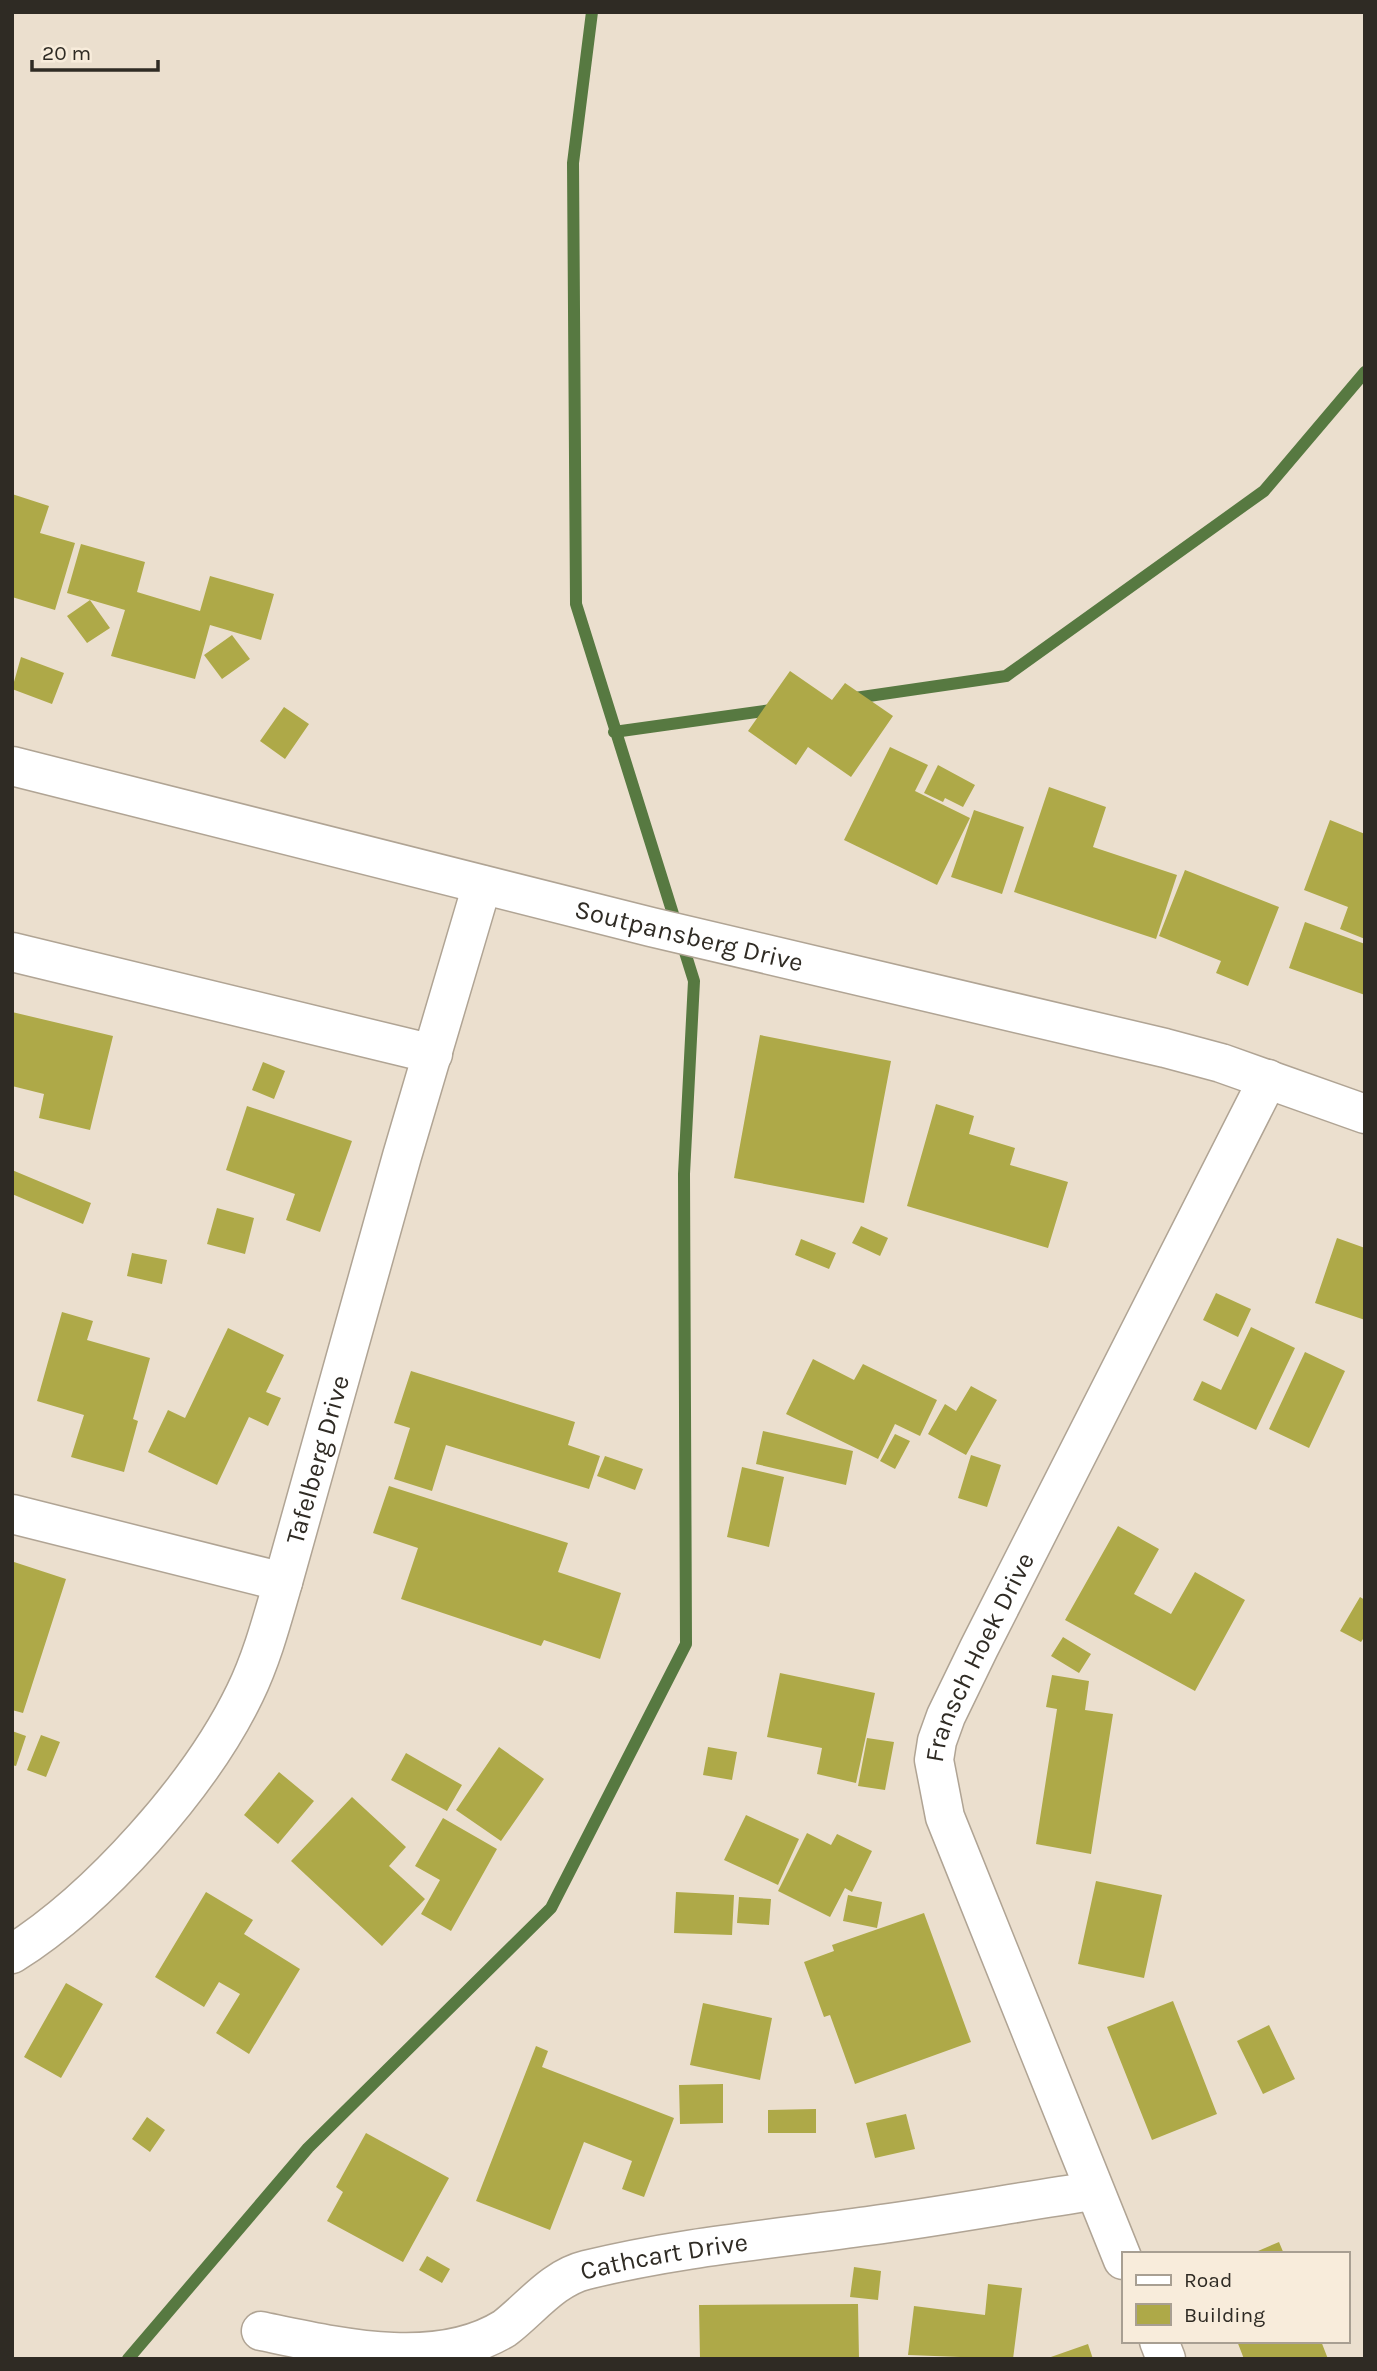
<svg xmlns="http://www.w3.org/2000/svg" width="1377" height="2371" viewBox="0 0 1377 2371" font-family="Karla,sans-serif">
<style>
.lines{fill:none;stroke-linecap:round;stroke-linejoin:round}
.stream{stroke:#577941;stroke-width:12}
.building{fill:#aea948}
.minor-casing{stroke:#b0a494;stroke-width:41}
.minor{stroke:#fff;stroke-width:38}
.labels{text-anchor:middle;stroke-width:7;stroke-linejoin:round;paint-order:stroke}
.street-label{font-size:26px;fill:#2f2b24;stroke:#f8ecdb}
</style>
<rect width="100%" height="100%" fill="#ebdfce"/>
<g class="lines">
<path class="stream" d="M848,699L1006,676L1264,491L1365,372
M614,732L778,709
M128,2359L308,2148L551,1908L686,1644L684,1174L694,981L576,604L573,163L592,12"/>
</g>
<path class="building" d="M12,494L49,506L40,533L75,543L55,610L12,597Z
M81,544L145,562L137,592L200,611L210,576L274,594L261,640L210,625L195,679L111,656L125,610L67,593Z
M90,600L110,628L87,643L67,616Z
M232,635L250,659L222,679L204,655Z
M21,657L64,673L52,704L12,689Z
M790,671L832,700L845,683L893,716L851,777L808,747L796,765L748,731Z
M284,707L309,724L285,759L260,741Z
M890,747L928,765L915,791L970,818L937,885L844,840Z
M938,765L975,785L963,807L945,798L943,802L924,793Z
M1049,787L1106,807L1093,847L1177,875L1156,939L1014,892Z
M974,810L1024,827L1002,894L951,877Z
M1330,820L1365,834V939L1340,929L1348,907L1304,890Z
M1185,870L1279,907L1248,986L1216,973L1221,961L1159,936Z
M1305,922L1365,944V995L1289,968Z
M12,1012L113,1036L90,1130L39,1118L44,1094L12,1086Z
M760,1035L891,1061L864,1203L734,1178Z
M263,1062L285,1071L274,1099L252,1090Z
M936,1104L974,1116L969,1134L1015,1148L1010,1165L1068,1182L1048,1248L907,1206Z
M247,1106L352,1141L320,1232L286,1220L295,1194L226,1170Z
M12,1170L91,1203L83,1224L12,1194Z
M217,1208L254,1218L245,1254L207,1244Z
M861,1226L888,1238L880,1256L852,1243Z
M1337,1238L1365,1248V1320L1315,1303Z
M801,1239L836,1253L829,1269L795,1255Z
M132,1253L167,1260L162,1284L127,1276Z
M1216,1293L1251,1309L1238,1337L1203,1320Z
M62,1312L93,1321L87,1340L150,1358L133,1419L138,1421L124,1472L71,1457L84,1415L37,1401Z
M1251,1327L1295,1348L1256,1430L1193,1400L1202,1381L1221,1390Z
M228,1328L284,1355L266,1392L281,1398L268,1426L249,1417L217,1485L148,1452L168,1410L185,1418Z
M1305,1352L1345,1371L1309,1448L1269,1429Z
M813,1359L854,1380L863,1364L937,1400L920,1436L895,1424L878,1459L786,1414Z
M411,1371L575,1422L568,1445L600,1456L589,1489L446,1445L432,1491L394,1479L410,1428L394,1423Z
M971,1386L997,1400L966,1455L928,1434L945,1404L956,1411Z
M763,1431L853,1451L846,1485L756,1464Z
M895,1434L910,1441L895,1469L880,1461Z
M971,1455L1001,1465L987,1507L958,1498Z
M605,1456L643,1469L635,1490L597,1476Z
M742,1467L784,1477L769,1547L727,1537Z
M389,1486L568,1543L558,1572L621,1593L600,1659L544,1640L541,1646L401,1599L418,1548L373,1533Z
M1118,1526L1159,1549L1134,1594L1171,1614L1195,1572L1245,1600L1195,1691L1065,1620Z
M14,1562L66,1579L23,1713L12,1710Z
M1360,1597L1365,1600V1636L1361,1642L1340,1631Z
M1063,1637L1091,1654L1079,1673L1051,1656Z
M780,1673L875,1693L856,1783L817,1774L822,1748L767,1737Z
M1052,1675L1089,1681L1085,1710L1113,1714L1091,1854L1036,1844L1057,1709L1046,1707Z
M12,1731L26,1736L16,1766L12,1765Z
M41,1735L60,1742L46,1777L27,1770Z
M867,1738L894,1742L885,1790L858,1786Z
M499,1747L544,1779L501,1841L456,1810Z
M708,1747L737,1752L732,1780L703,1775Z
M406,1753L462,1785L447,1811L391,1780Z
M279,1772L314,1801L278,1844L244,1815Z
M352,1797L406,1847L389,1866L425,1899L382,1946L291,1861Z
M746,1815L799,1839L778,1885L724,1860Z
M443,1818L497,1849L451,1931L421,1914L440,1880L415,1866Z
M807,1833L831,1845L837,1834L872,1851L852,1892L845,1888L830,1917L778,1891Z
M1096,1881L1162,1895L1144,1978L1078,1964Z
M206,1892L253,1920L244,1934L300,1969L249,2054L216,2033L240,1994L219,1982L204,2007L155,1977Z
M676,1892L734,1895L732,1935L674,1933Z
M848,1895L882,1902L877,1928L843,1921Z
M739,1897L771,1899L769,1925L737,1923Z
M924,1913L971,2042L855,2084L830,2015L824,2017L804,1962L834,1951L832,1945Z
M66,1983L103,2004L61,2078L24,2057Z
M1173,2001L1217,2114L1152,2140L1107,2027Z
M703,2003L772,2018L760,2080L690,2065Z
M1269,2025L1295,2079L1263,2094L1237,2041Z
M536,2046L548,2051L542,2067L674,2118L644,2197L622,2189L632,2161L584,2142L550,2230L476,2201Z
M723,2084V2123L680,2124L679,2085Z
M816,2109V2133H768V2110Z
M906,2114L915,2149L875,2158L866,2123Z
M147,2117L165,2130L150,2152L132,2139Z
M366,2133L449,2178L403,2262L327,2221L343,2192L336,2187Z
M1279,2242L1284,2254H1251Z
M427,2256L450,2269L442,2283L419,2270Z
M854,2267L881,2271L878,2300L850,2297Z
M988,2284L1022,2288L1013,2359L908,2355L914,2306L985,2315Z
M858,2304L859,2359H700L699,2305Z
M1237,2341H1321L1328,2359H1244Z
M1088,2344L1093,2359H1048V2358Z"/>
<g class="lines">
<g class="minor-casing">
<g id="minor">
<path id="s1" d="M12,766L651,927L1165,1048L1221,1063L1365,1114"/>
<path d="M12,952L433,1054"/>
<path d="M12,1514L283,1582"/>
<path id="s2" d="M12,1954C99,1899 200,1786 245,1693C262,1658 272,1620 283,1582L402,1156L482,885"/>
<path id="s3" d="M1123,2260L945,1817L934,1760L937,1741L946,1716L979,1648L1268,1079"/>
<path id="s4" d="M261,2331C338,2347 436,2371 505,2328C531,2308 553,2278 586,2270C679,2247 774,2239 868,2226C944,2216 1018,2202 1093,2191"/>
<path d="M1159,2341L1166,2359"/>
</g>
</g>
<use href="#minor" class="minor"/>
</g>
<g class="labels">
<g class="street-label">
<text dy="9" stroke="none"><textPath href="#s1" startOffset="698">Soutpansberg Drive</textPath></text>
<text dy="9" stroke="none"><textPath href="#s2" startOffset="598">Tafelberg Drive</textPath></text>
<text dy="9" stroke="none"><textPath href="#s3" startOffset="648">Fransch Hoek Drive</textPath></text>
<text dy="9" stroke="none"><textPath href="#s4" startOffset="430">Cathcart Drive</textPath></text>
</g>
</g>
<rect width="1377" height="2371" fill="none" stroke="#2f2b24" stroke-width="28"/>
<rect x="1122" y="2252" width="228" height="91" fill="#f8ecdb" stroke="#a89f92" stroke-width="2"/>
<rect x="1136" y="2275" width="35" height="10" fill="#ffffff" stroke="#a89f92" stroke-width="2"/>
<text x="1184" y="2287" font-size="21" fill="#2f2b24">Road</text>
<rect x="1136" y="2304" width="35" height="21" fill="#aea948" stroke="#a89f92" stroke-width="2"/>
<text x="1184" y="2322" font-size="21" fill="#2f2b24">Building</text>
<path d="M32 60v10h126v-10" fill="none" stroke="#2f2b24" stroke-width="3.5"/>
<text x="42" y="60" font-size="21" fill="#2f2b24" stroke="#f8ecdb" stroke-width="5" paint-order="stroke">20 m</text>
</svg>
